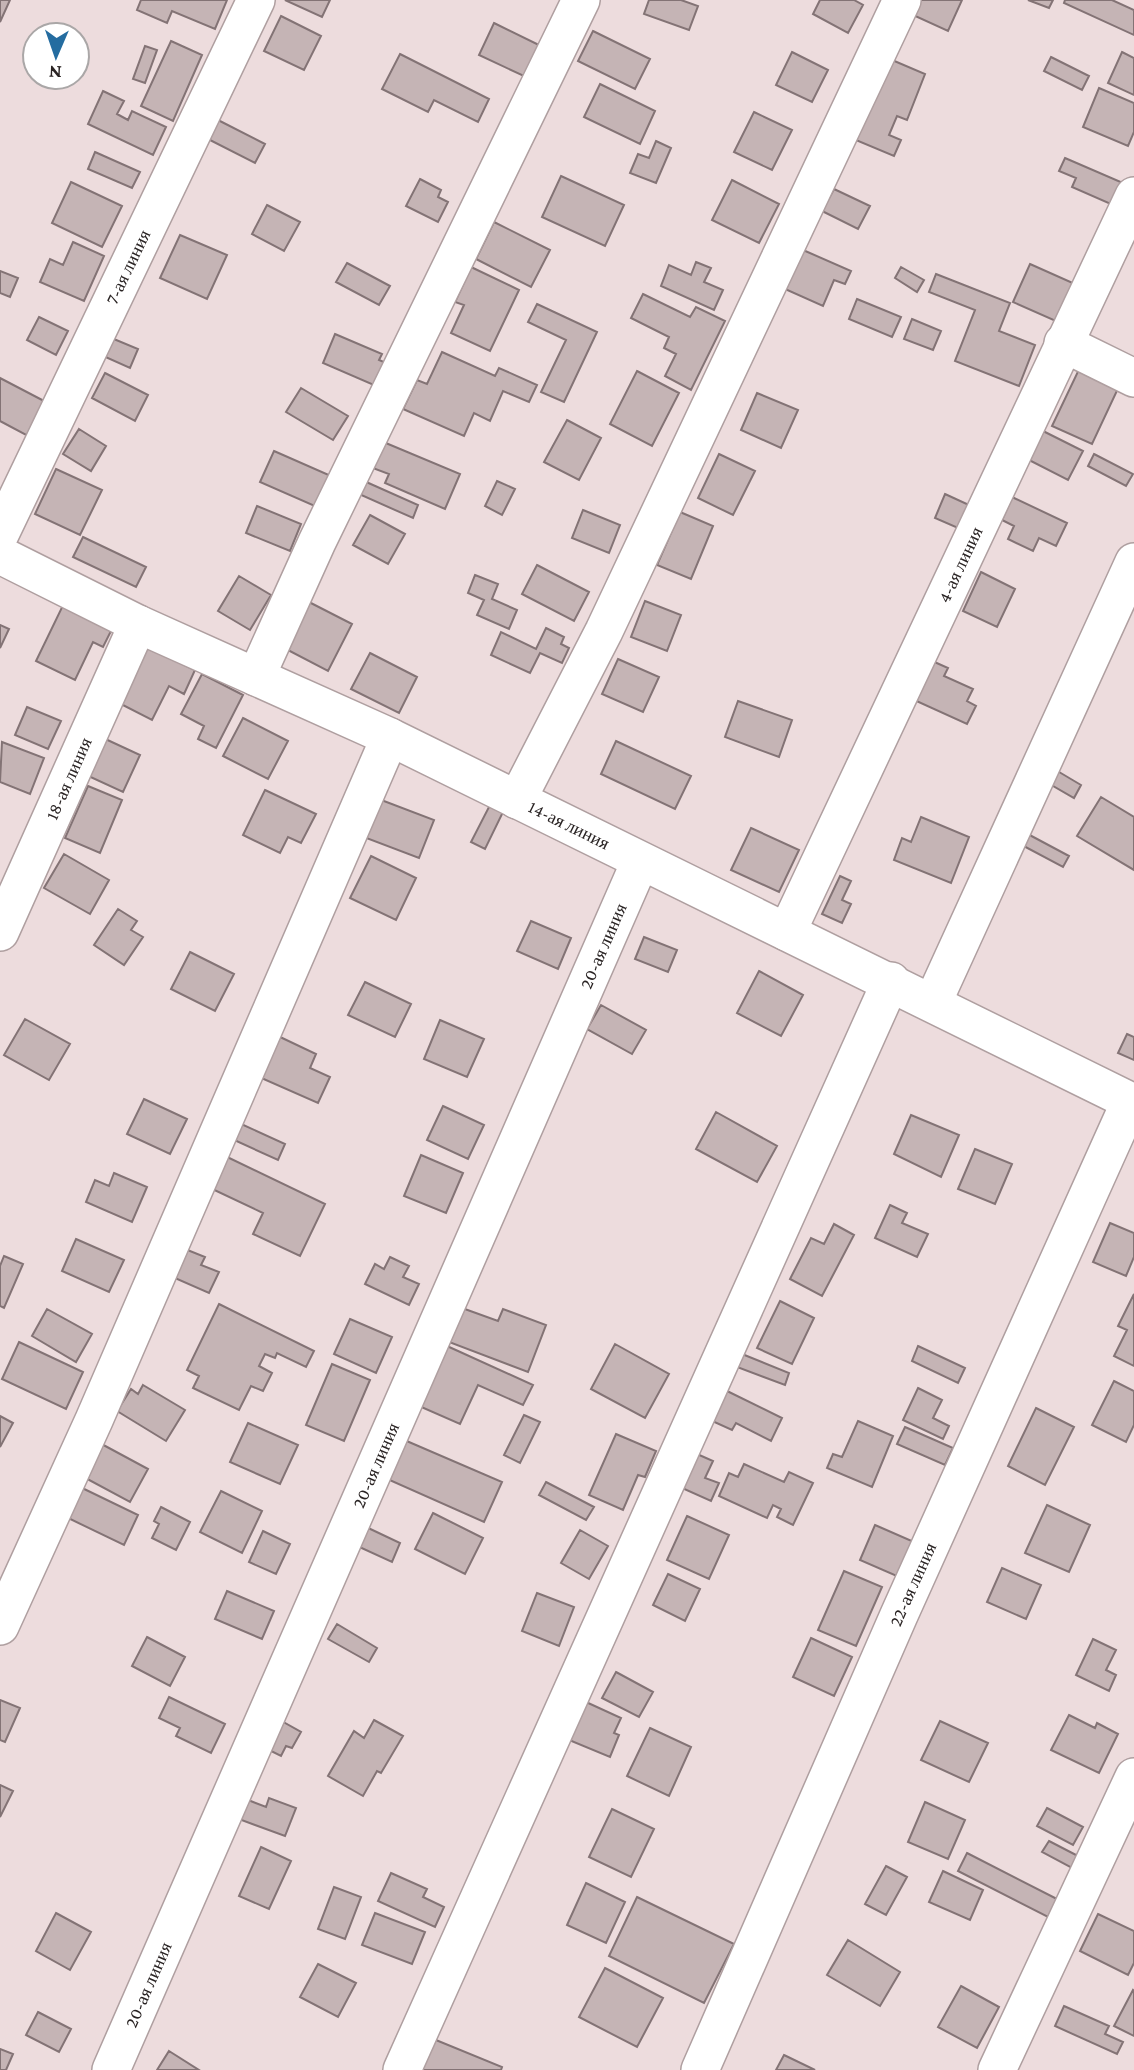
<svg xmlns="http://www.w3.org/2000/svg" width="1134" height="2070" viewBox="0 0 1134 2070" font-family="'Crimson Pro',serif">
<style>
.building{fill:#c5b4b5;stroke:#837375;stroke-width:2}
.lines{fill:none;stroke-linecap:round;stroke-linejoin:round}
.minor-casing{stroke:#af9fa0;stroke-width:40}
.minor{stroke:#fff;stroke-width:37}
.labels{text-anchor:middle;stroke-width:5;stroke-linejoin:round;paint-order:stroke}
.street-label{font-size:18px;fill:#2a2424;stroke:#fff}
</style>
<rect width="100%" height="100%" fill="#eddcdd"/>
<path class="building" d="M0,0H10L0,22Z
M141,0H227L215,29L172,11L167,23L137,10Z
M285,0H330L322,17Z
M649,0H681L698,6L689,30L644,14Z
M820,0H854L863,5L848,33L813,14Z
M919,0H962L948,31L913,15Z
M1028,0H1053L1049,8Z
M1065,0H1112L1134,10V35L1064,3Z
M281,16L321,36L304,70L264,51Z
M494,23L541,46L526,77L479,55Z
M593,31L650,59L635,89L578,61Z
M171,41L202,55L173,121L141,106Z
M145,46L157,50L145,83L133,79Z
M792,52L828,70L812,102L776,85Z
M1122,52L1134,58V95L1108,83Z
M400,54L489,99L478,122L434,100L428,112L382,89Z
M885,57L925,74L907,120L897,116L889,135L901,140L894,156L851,138Z
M1051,57L1089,76L1082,90L1044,71Z
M600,84L655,111L640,144L584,117Z
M1099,88L1134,103V132L1128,146L1083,127Z
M103,91L124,101L117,114L128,120L132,111L166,127L153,155L88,124Z
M754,112L792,130L772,170L734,152Z
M216,119L265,144L255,163L206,138Z
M656,141L671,148L656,183L630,173L638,154L649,158Z
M95,152L140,172L132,188L88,169Z
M1065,158L1123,183L1113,205L1072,187L1076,178L1059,171Z
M561,176L624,205L605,246L542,217Z
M420,179L441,190L438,197L448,202L438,222L406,206Z
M732,180L779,204L759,243L712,220Z
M71,182L122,206L102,247L52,223Z
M834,189L870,206L858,229L822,211Z
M267,205L300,222L284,251L252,234Z
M494,222L550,250L531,287L476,259Z
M180,235L227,255L207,299L160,278Z
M73,242L104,256L84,301L40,282L50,259L63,265Z
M803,250L851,271L845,284L834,280L823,306L785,289Z
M696,262L711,268L704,282L723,290L714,310L661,286L669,265L691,275Z
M347,263L390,286L379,305L336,282Z
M1030,264L1075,284L1058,322L1013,302Z
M471,267L519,290L490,351L451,333L464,305L455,302Z
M901,267L924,280L917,292L895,278Z
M0,271L18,278L10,297L0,293Z
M936,274L1010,303L999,331L1035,345L1019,386L955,361L975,310L929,292Z
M643,294L690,317L696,307L725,321L691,390L665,376L676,354L664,348L669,337L631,318Z
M857,299L901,317L892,337L849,319Z
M537,304L597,332L564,402L541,392L566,340L528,322Z
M39,317L68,331L56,355L27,340Z
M912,319L941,331L933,350L904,339Z
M335,334L382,354L379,360L393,366L383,389L323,363Z
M109,337L138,349L130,368L101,355Z
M442,352L495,376L499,368L537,385L529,402L503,391L490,421L474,413L464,436L403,409L417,380L427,384Z
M1083,361L1122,380L1092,444L1052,426Z
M637,371L679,393L652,446L610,424Z
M105,373L148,395L135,421L92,398Z
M0,378L46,402L28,436L0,421Z
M301,388L348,416L333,440L286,412Z
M757,393L798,410L781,448L741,430Z
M567,420L601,438L579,480L544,462Z
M79,429L106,446L91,471L63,454Z
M1043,431L1083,451L1068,480L1029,460Z
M381,441L460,474L445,509L385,483L389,474L370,467Z
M274,451L331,476L317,507L260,482Z
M719,454L755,471L733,515L698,498Z
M1094,454L1133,474L1126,486L1088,466Z
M56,469L102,490L80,535L35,514Z
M364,481L418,505L413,518L359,494Z
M497,481L515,489L502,515L485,506Z
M945,494L969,505L958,528L935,518Z
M1012,497L1067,523L1056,546L1039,538L1033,551L1008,539L1014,526L1002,520Z
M257,506L301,524L290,551L246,533Z
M583,510L620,525L609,553L572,538Z
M680,512L713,526L691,579L657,565Z
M370,515L405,534L388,564L353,545Z
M83,537L146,567L136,587L73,557Z
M537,565L589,592L574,621L522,594Z
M981,572L1015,589L997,627L963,611Z
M475,575L498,584L492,599L517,610L509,629L477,615L484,600L468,593Z
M239,576L271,595L250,630L218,611Z
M67,597L116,621L103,647L93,642L75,680L36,661Z
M307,601L352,624L328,671L284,648Z
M645,601L681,615L667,651L631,637Z
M0,625L9,629L0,648Z
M546,628L564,637L561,644L569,648L562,663L540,653L530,673L491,655L501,632L536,649Z
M143,645L195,670L184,694L169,686L152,720L115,701Z
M370,653L417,677L399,713L351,689Z
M618,659L659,677L643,712L602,694Z
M930,660L948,668L944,676L973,689L967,701L976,706L967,724L912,699Z
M202,674L243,695L216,748L198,739L204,726L181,714Z
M738,701L792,720L779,757L725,737Z
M27,707L61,721L48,749L15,735Z
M243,718L288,741L268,779L223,756Z
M101,737L140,755L123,792L84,774Z
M616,741L691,776L675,809L601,774Z
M2,742L44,758L30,794L0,782Z
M1049,766L1081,785L1074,798L1041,779Z
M88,786L122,800L100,853L65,838Z
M265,790L316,814L301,843L288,837L280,853L243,835Z
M1101,797L1134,817V870L1077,836Z
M376,798L434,820L419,858L361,836Z
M491,803L504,810L485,849L471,842Z
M921,817L969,837L951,883L894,860L902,838L911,842Z
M751,828L799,850L779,892L731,870Z
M1024,832L1069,856L1063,867L1018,843Z
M64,854L109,880L90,914L44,888Z
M371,856L416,878L396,920L350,898Z
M840,876L851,881L842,900L851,904L842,923L822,914Z
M118,909L137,921L131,930L143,937L124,965L94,945Z
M531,921L571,938L558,969L517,951Z
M644,937L677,950L668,972L635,959Z
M190,952L234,974L215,1011L171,989Z
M759,971L803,995L781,1036L737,1013Z
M365,982L411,1004L395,1037L348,1015Z
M601,1005L646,1030L632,1054L587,1029Z
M25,1019L70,1044L49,1080L4,1055Z
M440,1020L484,1039L467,1077L424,1059Z
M1127,1034L1134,1037V1060L1118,1053Z
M278,1036L316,1054L310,1068L330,1077L318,1103L259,1077Z
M144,1099L187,1119L170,1154L127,1134Z
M443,1106L484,1125L468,1159L427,1140Z
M716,1112L777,1146L757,1182L696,1149Z
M911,1115L959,1135L941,1177L894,1154Z
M239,1123L285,1144L278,1160L232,1139Z
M975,1149L1012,1164L995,1204L958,1189Z
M223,1155L325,1204L300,1256L253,1234L263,1213L208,1187Z
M421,1155L463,1173L446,1213L404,1196Z
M114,1173L147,1187L132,1222L86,1202L95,1180L109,1186Z
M890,1205L907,1213L902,1223L928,1234L917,1257L875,1238Z
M1110,1223L1134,1233V1257L1126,1276L1093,1262Z
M834,1224L854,1235L822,1296L790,1279L811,1238L824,1244Z
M76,1239L124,1260L109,1292L62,1271Z
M180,1247L205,1257L201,1265L219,1272L209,1293L168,1275Z
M4,1256L23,1264L4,1308L0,1306V1266Z
M390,1257L409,1266L403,1277L419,1284L409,1305L365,1284L375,1264L384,1269Z
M1134,1294V1366L1114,1356L1127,1330L1118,1326Z
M780,1301L814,1318L792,1364L757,1348Z
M219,1304L314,1351L306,1367L277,1353L275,1358L265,1354L259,1366L272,1373L263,1391L251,1386L239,1410L193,1388L199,1376L187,1370Z
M462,1308L498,1321L503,1309L546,1325L528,1372L449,1342Z
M47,1309L92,1334L76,1362L32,1336Z
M350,1319L392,1337L376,1373L334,1354Z
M19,1342L83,1372L66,1409L2,1379Z
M615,1344L669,1374L645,1418L591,1389Z
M447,1346L533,1385L523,1405L478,1385L460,1424L419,1406Z
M918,1346L965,1368L958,1383L912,1361Z
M742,1354L789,1373L785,1385L737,1367Z
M332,1364L370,1380L344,1441L306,1425Z
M1114,1381L1134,1391V1425L1126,1442L1092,1425Z
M143,1385L185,1410L166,1441L117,1411L131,1389L138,1394Z
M918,1388L942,1400L933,1418L949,1426L943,1439L903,1420Z
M725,1390L782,1418L771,1441L736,1423L732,1430L710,1420Z
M1036,1408L1074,1427L1045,1485L1008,1466Z
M524,1415L540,1422L520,1463L504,1455Z
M0,1416L13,1423L0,1447Z
M858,1421L893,1436L872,1487L827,1468L833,1454L842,1457Z
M248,1423L298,1445L280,1484L230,1462Z
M905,1427L953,1448L945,1465L897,1444Z
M616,1434L656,1451L645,1477L638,1475L623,1510L589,1495Z
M402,1439L502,1482L484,1522L385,1478Z
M96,1441L148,1469L130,1502L78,1474Z
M697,1454L713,1461L705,1478L719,1483L711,1501L682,1488Z
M744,1464L784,1482L789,1472L813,1483L793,1525L777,1517L781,1509L773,1505L767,1518L719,1496L729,1473L738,1477Z
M546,1482L594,1507L586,1520L539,1495Z
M78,1486L138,1515L124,1545L64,1516Z
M221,1491L262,1511L242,1553L200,1532Z
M1047,1505L1090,1525L1069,1572L1025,1553Z
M161,1507L190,1522L176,1550L152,1538L159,1524L154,1521Z
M433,1513L483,1538L465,1574L415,1549Z
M687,1516L729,1535L709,1579L667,1560Z
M875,1525L914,1542L899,1577L860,1560Z
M364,1526L400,1543L392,1562L355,1545Z
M580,1530L608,1546L589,1579L561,1563Z
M263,1531L290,1544L276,1574L249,1562Z
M1002,1568L1041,1585L1026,1619L987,1602Z
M844,1571L882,1587L856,1646L818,1630Z
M668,1574L700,1589L685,1621L653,1605Z
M227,1591L274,1611L262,1639L215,1619Z
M537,1593L574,1607L559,1646L522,1631Z
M337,1624L377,1648L369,1662L328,1639Z
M147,1637L185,1657L170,1686L132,1666Z
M811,1638L852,1657L834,1696L793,1677Z
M1093,1639L1116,1650L1106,1670L1116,1675L1109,1691L1076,1675Z
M616,1672L653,1692L639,1717L602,1698Z
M169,1697L225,1724L211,1753L176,1736L180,1728L159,1718Z
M0,1700L20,1708L5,1742L0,1740Z
M586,1702L621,1718L614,1733L619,1735L610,1757L569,1740Z
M1069,1715L1095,1728L1097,1723L1118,1734L1099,1773L1051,1750Z
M278,1719L301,1732L292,1748L286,1746L281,1756L263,1747Z
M374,1720L403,1736L381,1773L377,1771L363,1796L328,1776L354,1731L364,1738Z
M940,1721L988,1743L969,1782L921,1760Z
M650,1728L691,1747L669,1796L627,1776Z
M0,1785L13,1791L0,1817Z
M243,1798L266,1807L269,1798L296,1808L285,1836L236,1818Z
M925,1802L965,1820L948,1859L908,1842Z
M1047,1808L1083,1827L1073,1845L1037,1826Z
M612,1809L654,1829L631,1877L589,1857Z
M1049,1841L1078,1856L1072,1868L1042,1852Z
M261,1847L291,1861L269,1909L239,1896Z
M967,1853L1057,1899L1048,1917L958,1871Z
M886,1866L907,1877L886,1915L865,1904Z
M943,1871L983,1890L970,1920L929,1902Z
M391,1873L427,1889L423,1897L444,1907L435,1927L378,1901Z
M586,1883L625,1902L606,1943L567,1925Z
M334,1887L361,1897L345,1939L318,1929Z
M637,1897L734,1944L704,2003L609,1956Z
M56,1913L91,1932L70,1970L36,1951Z
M375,1913L425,1932L412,1964L362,1945Z
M1098,1914L1134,1931V1963L1128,1975L1080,1951Z
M848,1940L900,1972L880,2006L827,1975Z
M318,1964L356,1983L338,2017L300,1997Z
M605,1968L663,1998L637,2047L579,2017Z
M961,1986L999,2007L977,2048L938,2027Z
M1133,1990L1134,1991V2036L1114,2026Z
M1064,2006L1109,2026L1105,2034L1123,2042L1117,2054L1055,2026Z
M38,2012L71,2029L59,2052L26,2035Z
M431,2038L502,2067L501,2070H418Z
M0,2049L13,2054L6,2070H0Z
M169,2051L199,2070H157Z
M784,2055L815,2070H776Z"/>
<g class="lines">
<g class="minor-casing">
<g id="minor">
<path d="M1063,343L1134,378"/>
<path id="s1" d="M0,534L256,0"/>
<path id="s2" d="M0,555L138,624L390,737L1134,1103"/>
<path d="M256,677L317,542L581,0"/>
<path d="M517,800L604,631L902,0"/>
<path id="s3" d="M0,932L138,624"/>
<path id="s4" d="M787,932L1134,196"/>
<path d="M933,1002L1134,562"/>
<path d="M0,1626L94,1420L390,737"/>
<path id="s5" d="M111,2070L640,862"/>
<path d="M402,2070L891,981"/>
<path id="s6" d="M700,2070L899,1615L1130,1102"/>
<path d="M997,2070L1134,1777"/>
</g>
</g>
<use href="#minor" class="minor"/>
</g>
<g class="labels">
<g class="street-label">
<text dy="6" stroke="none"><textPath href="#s1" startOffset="296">7-ая линия</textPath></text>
<text dy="6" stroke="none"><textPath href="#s4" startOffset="406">4-ая линия</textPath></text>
<text dy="6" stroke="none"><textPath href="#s3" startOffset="168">18-ая линия</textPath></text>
<text dy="6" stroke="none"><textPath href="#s2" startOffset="630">14-ая линия</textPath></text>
<text dy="6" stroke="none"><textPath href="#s5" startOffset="1227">20-ая линия</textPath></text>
<text dy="6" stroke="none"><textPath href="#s5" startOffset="660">20-ая линия</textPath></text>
<text dy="6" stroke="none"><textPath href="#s6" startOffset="530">22-ая линия</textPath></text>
<text dy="6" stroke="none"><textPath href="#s5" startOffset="93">20-ая линия</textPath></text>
</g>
</g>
<g transform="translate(56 56) rotate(182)"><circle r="33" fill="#ffffff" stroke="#aaa7a7" stroke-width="2"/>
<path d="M0-5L12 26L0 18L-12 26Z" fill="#246ca0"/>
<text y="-10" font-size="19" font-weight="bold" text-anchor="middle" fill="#2a2424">N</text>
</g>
</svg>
